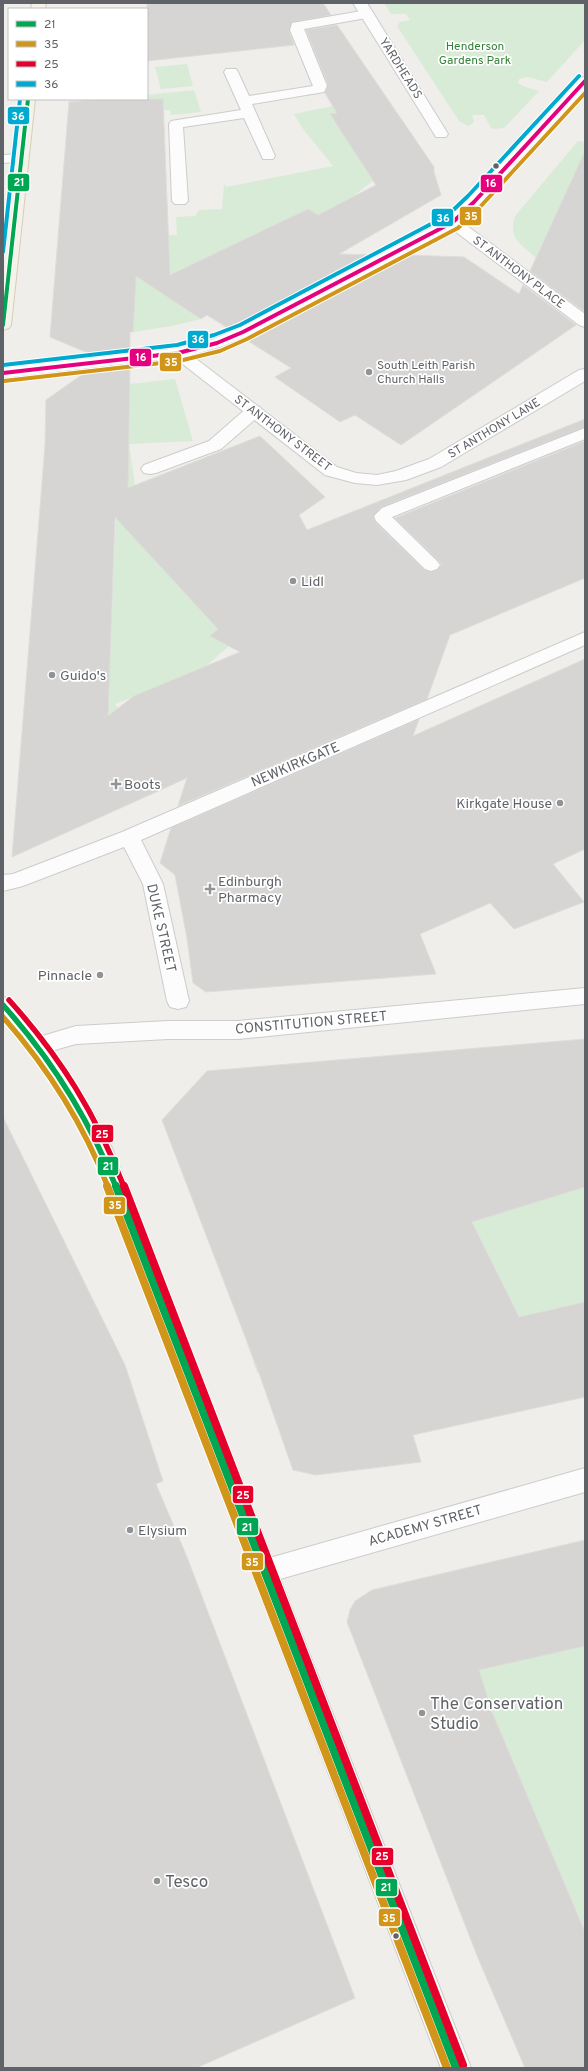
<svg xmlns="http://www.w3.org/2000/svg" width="588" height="2071" viewBox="0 0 588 2071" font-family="Overpass,sans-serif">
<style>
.green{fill:#d8ebd6}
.building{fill:#d6d5d3;stroke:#deddd9;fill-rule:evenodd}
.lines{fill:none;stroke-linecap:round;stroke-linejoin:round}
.lane-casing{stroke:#cbcccc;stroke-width:2}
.street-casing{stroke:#cbcccc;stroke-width:2}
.secondary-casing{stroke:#cacacb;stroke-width:2}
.primary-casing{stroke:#d7ceb8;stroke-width:2}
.lane{fill:#fdfcfc;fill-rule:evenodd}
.street{fill:#fdfcfc;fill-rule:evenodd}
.secondary{fill:#fdfcfc;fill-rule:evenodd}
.primary{fill:#f4f2e9;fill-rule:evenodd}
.bus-1-far2-casing{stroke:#fff;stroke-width:6}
.bus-1-far1-casing{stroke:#fff;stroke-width:8}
.bus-1-casing{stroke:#fff;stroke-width:10}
.bus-2-far2-casing{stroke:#fff;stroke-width:6}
.bus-2-far1-casing{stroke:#fff;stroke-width:8}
.bus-2-casing{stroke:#fff;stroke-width:10}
.bus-3-far1-casing{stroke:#fff;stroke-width:8}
.bus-3-casing{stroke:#fff;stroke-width:10}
.bus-4-casing{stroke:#fff;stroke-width:6}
.bus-5-casing{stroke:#fff;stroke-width:6}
.bus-1-far2{stroke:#00a651;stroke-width:4}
.bus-1-far1{stroke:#00a651;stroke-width:5.5}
.bus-1{stroke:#00a651;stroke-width:8}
.bus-2-far2{stroke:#d1951a;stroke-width:4}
.bus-2-far1{stroke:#d1951a;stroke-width:5.5}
.bus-2{stroke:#d1951a;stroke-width:8}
.bus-3-far1{stroke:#e4002b;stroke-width:5.5}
.bus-3{stroke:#e4002b;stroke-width:8}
.bus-4{stroke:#00a9ce;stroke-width:4}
.bus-5{stroke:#e5007d;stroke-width:4}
.bus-dot{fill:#5f6368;stroke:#fff;stroke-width:1.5}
.poi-dot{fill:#919496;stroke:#fff;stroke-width:1.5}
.labels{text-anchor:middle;stroke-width:3.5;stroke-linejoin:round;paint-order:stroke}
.far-park-label{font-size:12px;fill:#348238;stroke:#fff}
.far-street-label{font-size:12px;fill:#5f6368;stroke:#fff}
.far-poi-label{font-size:12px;fill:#5f6368;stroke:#fff;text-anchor:start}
.poi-label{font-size:14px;fill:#5f6368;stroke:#fff;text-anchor:start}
.street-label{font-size:14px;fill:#5f6368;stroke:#fff}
.near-poi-label{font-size:17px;fill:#5f6368;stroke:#fff;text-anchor:start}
.line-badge{stroke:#fff;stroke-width:1.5}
.badge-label{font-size:11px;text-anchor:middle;font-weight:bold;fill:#fff}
</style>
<rect width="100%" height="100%" fill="#efeeea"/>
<path class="green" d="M384,3H585V40L547,82L527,77L519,79L518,83L523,86L539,91L504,128L495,129L491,128L484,115H472L474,122L468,126L459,121L397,26L400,22L410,20L406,14H391Z
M187,64L193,86L161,89L155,67Z
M194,90L201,112L171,115L170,110L139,111L147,99V95Z
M333,106L337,113L330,115L345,137L352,136L357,155L367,172L375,170L379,176L351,198L318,215L307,209L297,214L201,319L172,326L133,332L134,309L126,283L168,240L169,235H177L176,217L195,216L199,210L222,209L224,184L226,187L333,166L303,129L294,114Z
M578,141L585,142V151L536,258C520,243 508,239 515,216Z
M175,379L193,441L129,444L135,485L148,480L164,497L149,554L205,615L225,608V624L210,636L229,646L205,667L115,704L142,739L102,758L110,666L116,512L99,444L129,443L130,384Z
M585,1187V1302L257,1373L246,1340L493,1264L472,1222Z
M585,1645V1932L484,1694L479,1670Z"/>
<path class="building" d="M147,3H323L331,15L292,22L289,31L294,45L147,61Z
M337,25L434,167V172L441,195L339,254L377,255L231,330L207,315L201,319L136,276L133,332H130V352L95,356L50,337L69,102L103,99H163L170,275L308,209L318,215L376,185L330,114L337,113L325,93L328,85L306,30Z
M585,151V312L530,271Z
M405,255L464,257L519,294L523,285L576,325L401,445L355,415L340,422L275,377L291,368L245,339Z
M130,365L128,488L260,436L325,497L299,515L307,530L585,419V427L381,507L373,517L375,522L424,570L431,572L437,570L442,565L438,560L395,518L585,441V578L450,635L427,699L178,806L187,778L12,857L45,445L46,400L90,369ZM115,517L218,629L210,636L240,652L134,696L108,716Z
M585,659V849L553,864L584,902L514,929L490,903L420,934L436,974L206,992L193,983L187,938L175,875L160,863L171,828L419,719L413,736Z
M585,1039V1187L472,1222L519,1317L585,1302V1397L413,1435L421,1462L316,1475L293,1470L259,1373L162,1120L207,1071Z
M3,1117L125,1365L163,1481L156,1484L187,1557L355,1998L196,2068H3Z
M585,1540V1646L479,1670L492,1712L585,1932V2068H525L478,1958L347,1622L350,1610L355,1601L372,1590Z"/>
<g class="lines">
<g class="lane-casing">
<path id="lane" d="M367,10L374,14L372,17L304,29L327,86L324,92L252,104L275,156L273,159H263L244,118L183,127L188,201L185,204H175L172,201L169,124L171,121L241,110L224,72L226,69H236L238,72L249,96L313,86L290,30L292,23Z
M254,406L260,407L262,411L260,415L221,449L156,473L150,474L144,473L141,469L144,465L209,441L248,407Z
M585,428V439L392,517L437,561L440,565L437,569L431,571L425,569L376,521L374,516L382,508Z
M585,988V1004L238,1039H168L76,1044L37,1055L29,1052L26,1046L29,1040L76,1026L168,1021H238Z"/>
</g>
<g class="street-casing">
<path id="street" d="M353,3H367L448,134L446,137H436Z
M585,77V89L462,222L585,314V327L579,325L452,229L249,335L223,346L191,355L337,467L356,473L377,475L396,471L429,459L579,370L585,369V381L441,467L406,480L377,485L355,483L325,475L175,358L3,378V368L178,348L211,340L237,329L448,219L469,199L580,78Z
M21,154L26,155L28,158L26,161L3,163V155Z
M585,632V645L141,840L163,884L189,1001L186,1007L178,1009L170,1007L167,1001L143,884L124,847L23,886L3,891V875L13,874L122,832Z
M585,1468V1492L266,1583L257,1580L253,1571L257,1562L266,1559Z"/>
</g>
<g class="secondary-casing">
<path id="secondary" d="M3,997L11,999C53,1044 85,1093 112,1148L471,2068H441L90,1148C66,1101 38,1058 3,1019Z"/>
</g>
<g class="primary-casing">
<path id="primary" d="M32,3H46L45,9H31Z
M21,99H35L11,325L9,328L3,330V255Z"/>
</g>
<use href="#lane" class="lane"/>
<use href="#street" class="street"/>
<use href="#secondary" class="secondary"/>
<use href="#primary" class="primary"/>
<g class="bus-1-far2-casing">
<path id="bus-1-far2" d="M3,325L28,99"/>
</g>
<g class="bus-1-far1-casing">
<path id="bus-1-far1" d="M3,1005C52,1060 89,1118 116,1187"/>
</g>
<g class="bus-1-casing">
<path id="bus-1" d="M116,1186L456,2068"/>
</g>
<g class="bus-2-far2-casing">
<path id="bus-2-far2" d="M4,381L179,361L220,351L247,339L458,228L480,207L585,93"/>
</g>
<g class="bus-2-far1-casing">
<path id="bus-2-far1" d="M3,1017C48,1068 83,1123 108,1187"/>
</g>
<g class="bus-2-casing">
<path id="bus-2" d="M107,1186L447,2068"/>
</g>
<g class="bus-3-far1-casing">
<path id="bus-3-far1" d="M9,1000C61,1058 96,1114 124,1187"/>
</g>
<g class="bus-3-casing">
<path id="bus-3" d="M124,1186L463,2065"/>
</g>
<g class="bus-4-casing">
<path id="bus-4" d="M3,252L20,99
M3,365L177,345L214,335L240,325L448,215L468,196L579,76"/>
</g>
<g class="bus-5-casing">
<path id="bus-5" d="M3,373L178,353L217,343L243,332L453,222L474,202L585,81"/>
</g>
<use href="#bus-1-far2" class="bus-1-far2"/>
<use href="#bus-1-far1" class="bus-1-far1"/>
<use href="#bus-1" class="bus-1"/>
<use href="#bus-2-far2" class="bus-2-far2"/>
<use href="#bus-2-far1" class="bus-2-far1"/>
<use href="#bus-2" class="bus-2"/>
<use href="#bus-3-far1" class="bus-3-far1"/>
<use href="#bus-3" class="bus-3"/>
<use href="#bus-4" class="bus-4"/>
<use href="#bus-5" class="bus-5"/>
</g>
<g class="bus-dot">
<circle cx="496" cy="166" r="3.5"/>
<circle cx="396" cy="1936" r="3.5"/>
</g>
<g class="poi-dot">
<circle cx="369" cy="372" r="4"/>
<circle cx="293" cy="581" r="4"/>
<circle cx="52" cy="675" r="4"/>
<path d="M114 778h4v4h4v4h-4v4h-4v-4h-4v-4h4z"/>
<circle cx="560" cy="803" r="4"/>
<path d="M208 883h4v4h4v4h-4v4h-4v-4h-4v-4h4z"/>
<circle cx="100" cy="975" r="4"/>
<circle cx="130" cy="1530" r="4"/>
<circle cx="422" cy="1713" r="4"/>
<circle cx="157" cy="1881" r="4"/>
</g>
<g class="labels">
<g class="far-park-label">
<text x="475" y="50">Henderson<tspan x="475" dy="14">Gardens Park</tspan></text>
</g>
<g class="far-street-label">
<text transform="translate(401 68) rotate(58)" y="4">YARDHEADS</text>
<text transform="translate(519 272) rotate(37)" y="4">ST ANTHONY PLACE</text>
<text transform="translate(494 428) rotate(-31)" y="4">ST ANTHONY LANE</text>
<text transform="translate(283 433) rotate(37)" y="4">ST ANTHONY STREET</text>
</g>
<g class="far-poi-label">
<text x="377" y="369">South Leith Parish<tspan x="377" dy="14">Church Halls</tspan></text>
</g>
<g class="poi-label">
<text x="301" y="586">Lidl</text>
<text x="60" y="680">Guido's</text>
<text x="124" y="789">Boots</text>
<text x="552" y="808" text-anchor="end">Kirkgate House</text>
<text x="218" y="886">Edinburgh<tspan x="218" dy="16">Pharmacy</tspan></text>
<text x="92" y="980" text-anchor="end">Pinnacle</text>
<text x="138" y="1535">Elysium</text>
</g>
<g class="street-label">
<text transform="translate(295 764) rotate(-23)" y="5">NEWKIRKGATE</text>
<text transform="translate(162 928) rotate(77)" y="5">DUKE STREET</text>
<text transform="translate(311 1022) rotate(-5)" y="5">CONSTITUTION STREET</text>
<text transform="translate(425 1525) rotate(-16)" y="5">ACADEMY STREET</text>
</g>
<g class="near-poi-label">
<text x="430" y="1709">The Conservation<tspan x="430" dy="20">Studio</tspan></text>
<text x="165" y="1887">Tesco</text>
</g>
</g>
<g class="line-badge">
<rect x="7" y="106" width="23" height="19" rx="4" fill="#00a9ce"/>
<rect x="7" y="173" width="23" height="19" rx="4" fill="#00a651"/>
<rect x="480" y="174" width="23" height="19" rx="4" fill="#e5007d"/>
<rect x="459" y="206" width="23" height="20" rx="4" fill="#d1951a"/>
<rect x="431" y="208" width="23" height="19" rx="4" fill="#00a9ce"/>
<rect x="187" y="330" width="22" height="19" rx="4" fill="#00a9ce"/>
<rect x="129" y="348" width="23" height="19" rx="4" fill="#e5007d"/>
<rect x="159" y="352" width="23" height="20" rx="4" fill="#d1951a"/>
<rect x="91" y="1124" width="23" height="19" rx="4" fill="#e4002b"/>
<rect x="97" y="1156" width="22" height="20" rx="4" fill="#00a651"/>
<rect x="103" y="1196" width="23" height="19" rx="4" fill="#d1951a"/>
<rect x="232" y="1485" width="22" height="19" rx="4" fill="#e4002b"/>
<rect x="236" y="1517" width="23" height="19" rx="4" fill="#00a651"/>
<rect x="241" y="1552" width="23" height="19" rx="4" fill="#d1951a"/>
<rect x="371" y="1847" width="23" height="19" rx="4" fill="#e4002b"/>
<rect x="375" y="1878" width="23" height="19" rx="4" fill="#00a651"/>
<rect x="378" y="1908" width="23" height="19" rx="4" fill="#d1951a"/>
</g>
<g class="badge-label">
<text x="18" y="120">36</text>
<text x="19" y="186">21</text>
<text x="491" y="187">16</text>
<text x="471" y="220">35</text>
<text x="443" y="222">36</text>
<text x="198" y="343">36</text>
<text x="141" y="361">16</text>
<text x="171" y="366">35</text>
<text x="102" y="1138">25</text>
<text x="108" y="1170">21</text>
<text x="115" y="1209">35</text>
<text x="243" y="1499">25</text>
<text x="247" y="1531">21</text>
<text x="252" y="1566">35</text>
<text x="382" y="1860">25</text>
<text x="386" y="1891">21</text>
<text x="389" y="1922">35</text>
</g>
<rect width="588" height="2071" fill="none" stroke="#5f6368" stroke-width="8"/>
<rect x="8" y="8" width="140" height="92" fill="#ffffff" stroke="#bfc1c3"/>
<rect x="16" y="21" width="20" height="6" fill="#00a651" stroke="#bfc1c3"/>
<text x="44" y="28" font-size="12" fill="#5f6368">21</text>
<rect x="16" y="41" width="20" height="6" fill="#d1951a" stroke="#bfc1c3"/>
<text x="44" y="48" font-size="12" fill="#5f6368">35</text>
<rect x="16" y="61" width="20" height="6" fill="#e4002b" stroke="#bfc1c3"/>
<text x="44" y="68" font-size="12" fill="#5f6368">25</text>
<rect x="16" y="81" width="20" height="6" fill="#00a9ce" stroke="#bfc1c3"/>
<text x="44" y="88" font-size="12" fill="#5f6368">36</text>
</svg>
